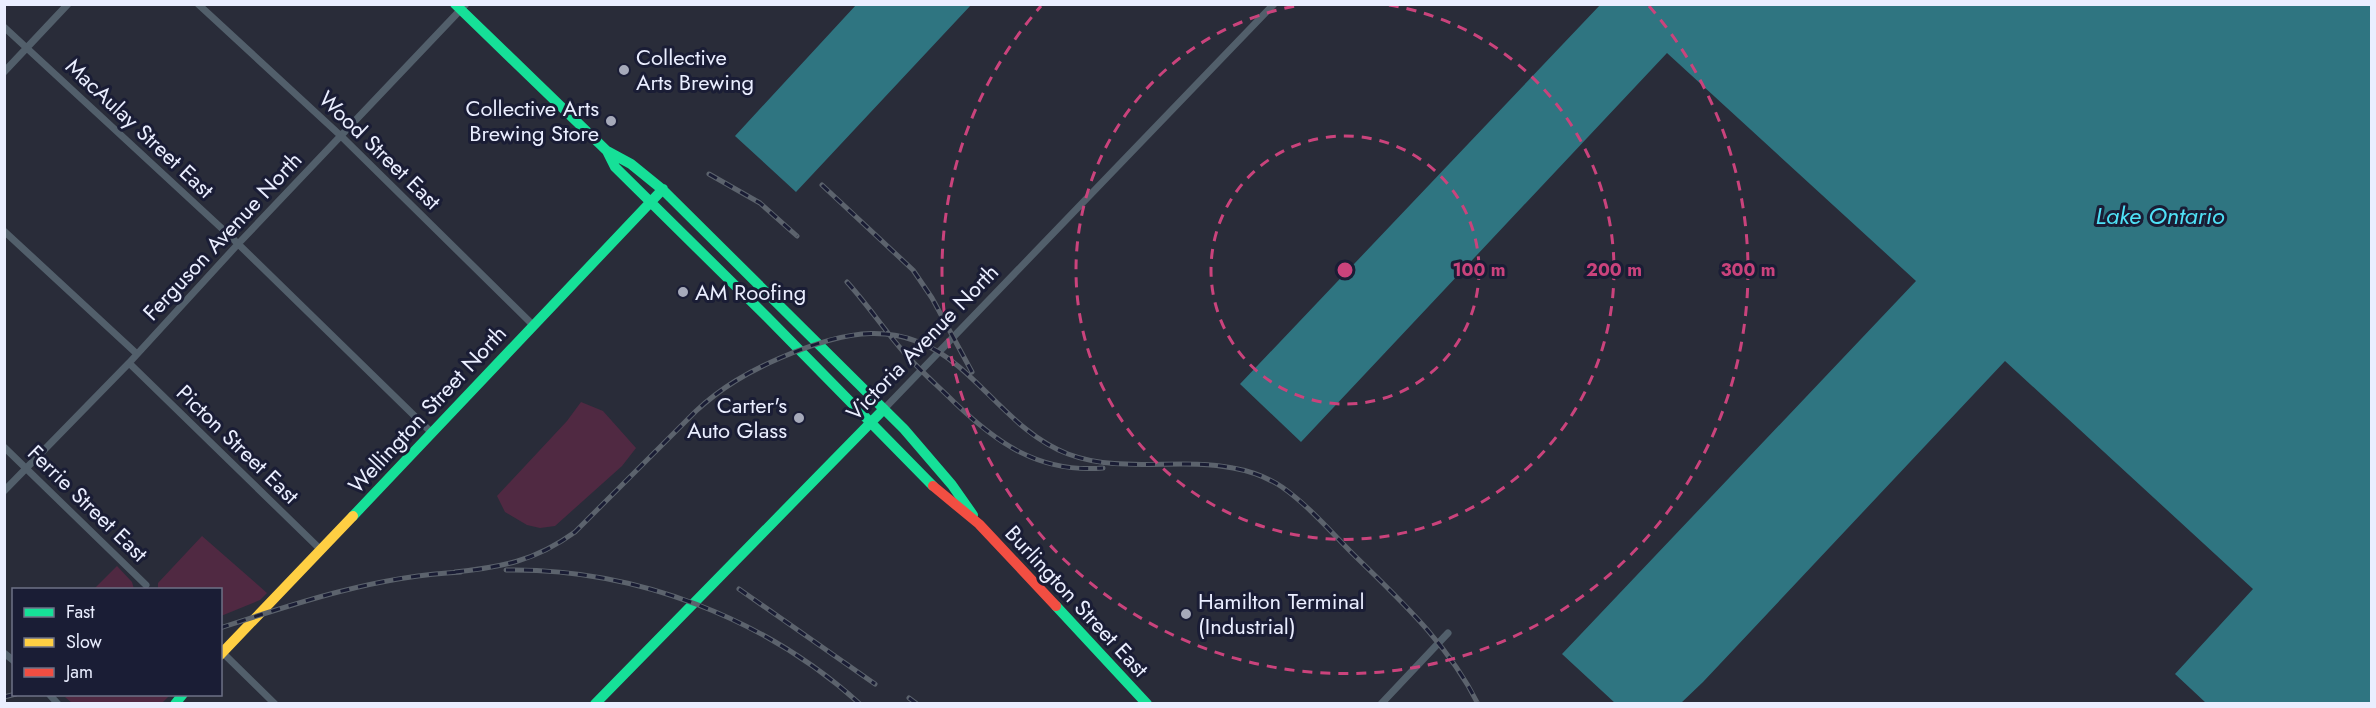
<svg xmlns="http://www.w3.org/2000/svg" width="2376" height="708" viewBox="0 0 2376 708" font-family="Jost,sans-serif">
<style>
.green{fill:#502942}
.water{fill:#2f7581}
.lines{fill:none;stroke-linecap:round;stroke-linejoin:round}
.street{stroke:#525f6b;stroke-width:7}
.fast{stroke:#16e098;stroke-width:10}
.slow{stroke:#ffcf43;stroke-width:10}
.jam{stroke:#f24e42;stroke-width:10}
.rail-casing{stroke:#5c636d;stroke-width:5}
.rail{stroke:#1a1d35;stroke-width:3;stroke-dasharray:9;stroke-linecap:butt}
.ring{fill:none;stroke:#ca437c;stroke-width:3;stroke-dasharray:10 8}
.poi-dot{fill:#a6aaba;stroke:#1a1d35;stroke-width:2}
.labels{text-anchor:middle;stroke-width:6;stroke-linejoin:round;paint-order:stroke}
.poi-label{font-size:22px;fill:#eaeeff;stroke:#1a1d35;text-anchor:start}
.street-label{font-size:22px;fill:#eaeeff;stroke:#1a1d35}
.water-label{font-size:24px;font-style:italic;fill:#4fe2f7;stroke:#1a1d35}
.centre{fill:#ca437c;stroke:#1a1d35;stroke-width:3}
.ring-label{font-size:18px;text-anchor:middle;font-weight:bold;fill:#ca437c;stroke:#1a1d35;stroke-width:6;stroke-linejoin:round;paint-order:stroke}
</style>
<rect width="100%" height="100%" fill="#292c39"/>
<path class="green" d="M581,402L603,411L636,448L622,466L555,526L540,528L527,525L505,512L497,496L567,421Z
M202,536L267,593L260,600L221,616L220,590L158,589V583Z
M117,566L132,582L134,589H94Z
M72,695V694L170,695L162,703H72L65,697Z"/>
<path class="water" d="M1601,4L2371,5V703H2206L2175,674L2253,589L2005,361L1703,682L1681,703H1615L1562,654L1916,281L1667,53L1301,442L1240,384Z
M856,5H971L796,192L735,136Z"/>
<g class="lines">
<path class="street" d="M198,4L341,136L533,325
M4,27L230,236L432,433
M4,72L68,4
M4,231L137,354
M129,363L321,550
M884,409L1274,4
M4,447L146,585
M4,491L129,363L238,244L466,4
M4,653L14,661
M223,653L275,704
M49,694L58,704
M1381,704L1448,633"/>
<path class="fast" d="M455,4L607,151L615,167L767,317L933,486
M607,151L631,164L663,190L904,429L952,485L973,515
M353,516L663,189
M1056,606L1147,704
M175,704L183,694
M595,704L884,409"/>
<path class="slow" d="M220,655L353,516"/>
<path class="jam" d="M933,486L979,524L1056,606"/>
<g class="rail-casing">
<path id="rail" d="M709,174L760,203L797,236
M822,185L913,270L932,298L972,372
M847,282C867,304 883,328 902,350C918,369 937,385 954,402C998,444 1039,473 1103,468
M506,570C635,568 765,618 860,704
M455,572C502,567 535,561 575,532L696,411C722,387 748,372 780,358C843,331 900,317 958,366C994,396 1023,437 1068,454C1121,474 1179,457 1233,468C1250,471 1267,477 1282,487C1309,506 1331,532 1354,555C1401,601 1448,644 1478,704
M739,589L875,684
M220,628C299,602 378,576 461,572
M4,697L16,694
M909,698L917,704"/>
</g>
<use href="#rail" class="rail"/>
</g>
<g class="ring">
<circle cx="1345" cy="270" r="134"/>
<path d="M1389 5A269 269 0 1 1 1301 5"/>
<path d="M1649 6A403 403 0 1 1 1041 6"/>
</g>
<g class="poi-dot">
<circle cx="624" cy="70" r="6"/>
<circle cx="611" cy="121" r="6"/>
<circle cx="683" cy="292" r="6"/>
<circle cx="799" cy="418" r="6"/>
<circle cx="1186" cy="614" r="6"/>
</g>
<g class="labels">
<g class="poi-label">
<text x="636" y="65">Collective<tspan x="636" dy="25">Arts Brewing</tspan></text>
<text x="599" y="116" text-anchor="end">Collective Arts<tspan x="599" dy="25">Brewing Store</tspan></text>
<text x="695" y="300">AM Roofing</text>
<text x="787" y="413" text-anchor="end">Carter's<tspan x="787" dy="25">Auto Glass</tspan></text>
<text x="1198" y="609">Hamilton Terminal<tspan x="1198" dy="25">(Industrial)</tspan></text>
</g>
<g class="street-label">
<text transform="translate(140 128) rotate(43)" y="8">MacAulay Street East</text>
<text transform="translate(380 150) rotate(44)" y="8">Wood Street East</text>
<text transform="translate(222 236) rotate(-47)" y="8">Ferguson Avenue North</text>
<text transform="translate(922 342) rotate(-46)" y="8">Victoria Avenue North</text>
<text transform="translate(427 409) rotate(-47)" y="8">Wellington Street North</text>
<text transform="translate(238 444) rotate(44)" y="8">Picton Street East</text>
<text transform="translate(88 503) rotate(44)" y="8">Ferrie Street East</text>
<text transform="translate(1077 601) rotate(47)" y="8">Burlington Street East</text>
</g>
<g class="water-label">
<text x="2160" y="224">Lake Ontario</text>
</g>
</g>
<circle cx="1345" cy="270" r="9" class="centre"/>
<g class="ring-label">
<text x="1479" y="276">100 m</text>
<text x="1614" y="276">200 m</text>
<text x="1748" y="276">300 m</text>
</g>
<rect width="2376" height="708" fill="none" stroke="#eaeeff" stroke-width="12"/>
<rect x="12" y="588" width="210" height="108" fill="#1a1d35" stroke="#6d7186" stroke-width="1.5"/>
<rect x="24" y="608" width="30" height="9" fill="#16e098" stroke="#6d7186" stroke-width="1.5"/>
<text x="66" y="618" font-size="18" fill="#eaeeff">Fast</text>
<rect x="24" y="638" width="30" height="9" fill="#ffcf43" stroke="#6d7186" stroke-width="1.5"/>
<text x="66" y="648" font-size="18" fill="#eaeeff">Slow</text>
<rect x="24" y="668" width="30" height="9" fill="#f24e42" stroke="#6d7186" stroke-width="1.5"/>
<text x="66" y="678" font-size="18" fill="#eaeeff">Jam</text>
</svg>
